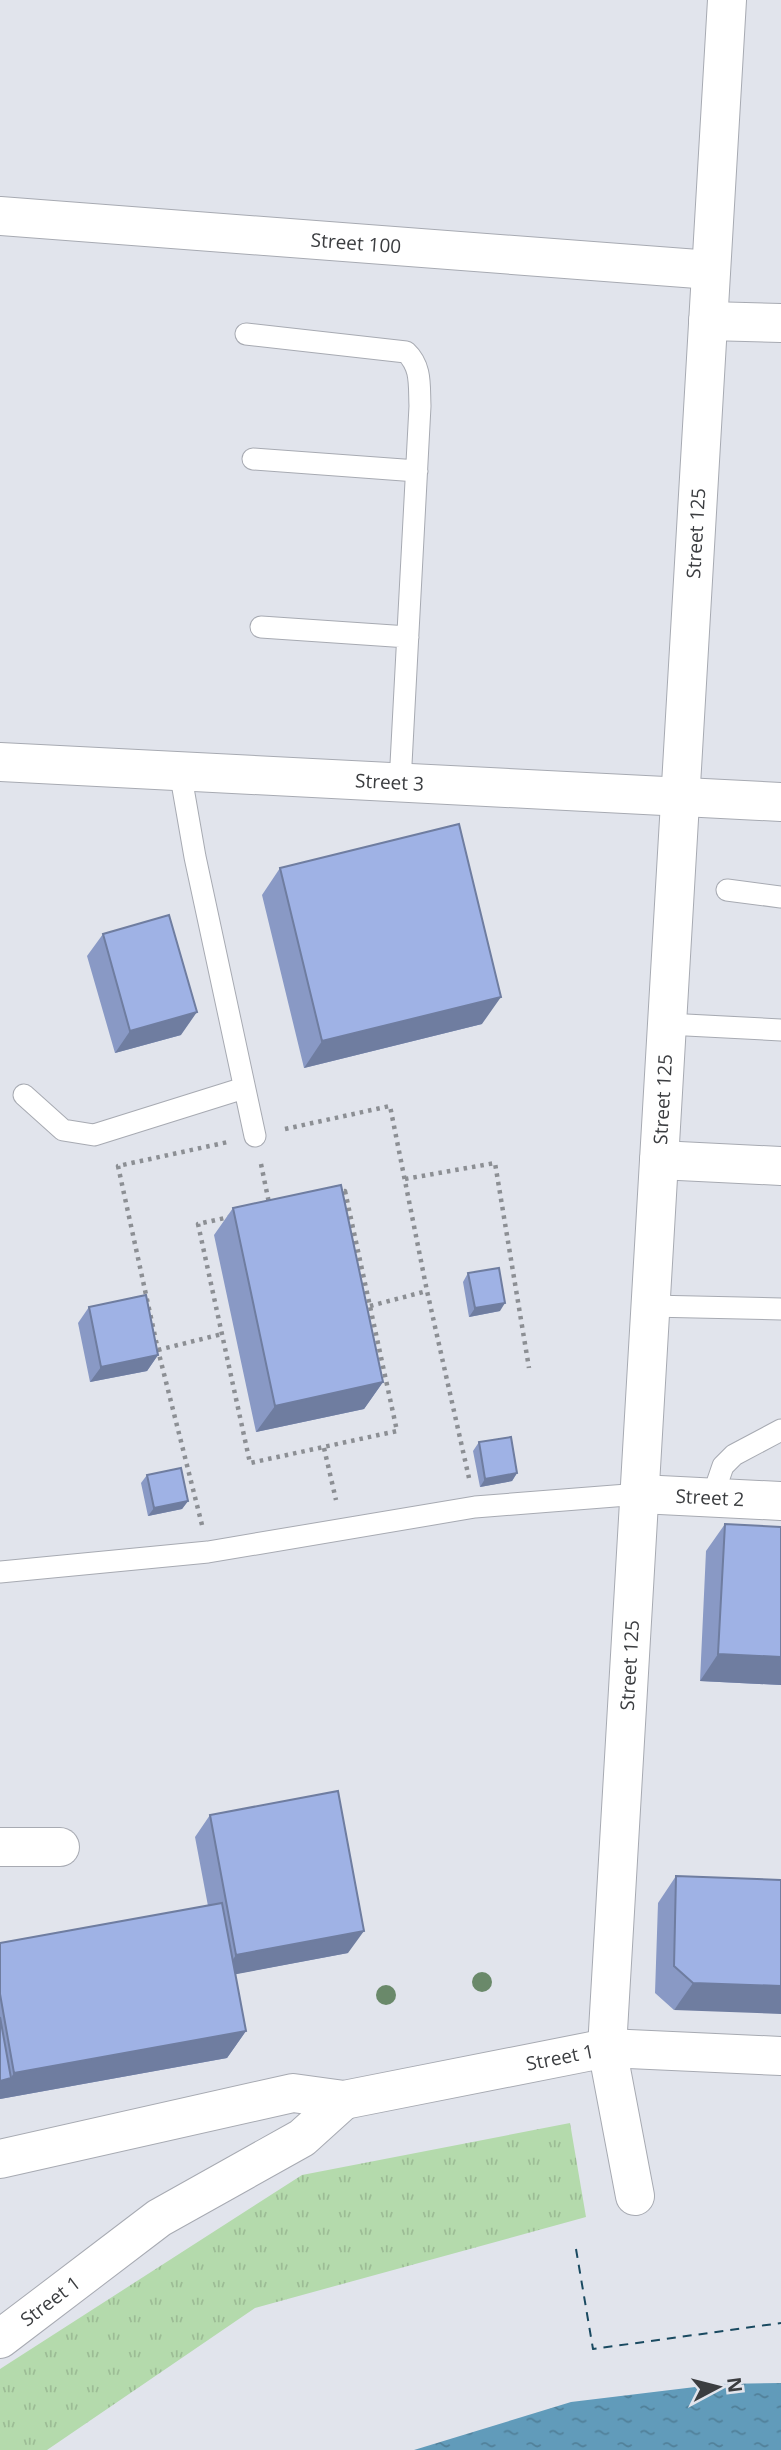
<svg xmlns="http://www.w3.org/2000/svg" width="781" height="2450" viewBox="0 0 781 2450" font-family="'Open Sans',sans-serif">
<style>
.park{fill:url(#park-tufts)}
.water{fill:url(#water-ripples)}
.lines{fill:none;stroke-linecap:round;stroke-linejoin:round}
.ferry{stroke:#1a4a61;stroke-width:2;stroke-dasharray:9 7;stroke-linecap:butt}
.lane-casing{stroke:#a7aab2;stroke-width:23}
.street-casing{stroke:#a7aab2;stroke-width:40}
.secondary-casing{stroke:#a7aab2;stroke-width:40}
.path{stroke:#8c8f94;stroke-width:4.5;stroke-dasharray:3.5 5;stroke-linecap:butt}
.lane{stroke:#fff;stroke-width:21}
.street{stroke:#fff;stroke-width:38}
.secondary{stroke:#fff;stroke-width:38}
.tree{fill:#6a896a}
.wall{fill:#8999c5}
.shaded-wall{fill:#6f7da0}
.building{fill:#9fb2e5;stroke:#6f7da0;stroke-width:2}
.labels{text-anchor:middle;stroke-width:5;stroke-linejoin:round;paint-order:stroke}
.street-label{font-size:19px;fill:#3b3d40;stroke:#e1e4ec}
</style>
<defs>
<pattern id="park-tufts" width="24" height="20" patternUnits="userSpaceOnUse" patternTransform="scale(1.75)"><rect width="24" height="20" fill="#b4daac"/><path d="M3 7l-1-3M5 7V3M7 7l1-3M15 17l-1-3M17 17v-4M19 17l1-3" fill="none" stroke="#9cbc95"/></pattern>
<pattern id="water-ripples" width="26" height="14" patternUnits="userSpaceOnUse" patternTransform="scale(1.75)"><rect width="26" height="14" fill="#619bba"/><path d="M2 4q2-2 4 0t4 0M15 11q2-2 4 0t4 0" fill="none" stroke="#518099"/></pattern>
</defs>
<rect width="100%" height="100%" fill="#e1e4ec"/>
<path class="park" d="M570,2123L586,2217L255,2308L47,2450H0V2369L302,2175Z"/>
<path class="water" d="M781,2383V2450H414L571,2402L720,2384Z"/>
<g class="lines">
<path class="ferry" d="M576,2249L593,2349L781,2323"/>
<g class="lane-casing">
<path id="lane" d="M246,334L406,352C422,367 419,386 420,406L400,783
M253,459L417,471
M261,627L408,637
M180,771L195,857L255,1136
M727,890L781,897
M667,1024L781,1030
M24,1095L63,1130L94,1135L244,1088
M650,1306L781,1309
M712,1498L723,1466L734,1455L781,1430
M0,1572L208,1552L475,1507L640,1494"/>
</g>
<g class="street-casing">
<g id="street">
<path id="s1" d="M0,216L711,270"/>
<path d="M708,321L781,323"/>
<path d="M659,1160L781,1166"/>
<path id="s2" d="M640,1494L781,1501"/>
<path d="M0,1847H60"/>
<path id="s3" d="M635,2196L607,2048L727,0"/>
</g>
</g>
<g class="secondary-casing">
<g id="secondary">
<path id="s4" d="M0,762L781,802"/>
<path id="s5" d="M0,2159L293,2093L344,2100L607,2048L781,2056"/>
<path id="s6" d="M0,2339L159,2218L302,2138L344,2100"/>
</g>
</g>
<path class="path" d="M285,1129L390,1106L427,1291L469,1478
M261,1164L269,1203
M405,1179L495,1163L529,1368
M345,1191L397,1431L250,1463L198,1224Z
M370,1306L427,1291
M158,1350L222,1334
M324,1448L336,1500
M202,1525L158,1350L118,1166L228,1142"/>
<use href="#lane" class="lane"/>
<use href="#street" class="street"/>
<use href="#secondary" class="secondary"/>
</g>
<g class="tree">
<circle cx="482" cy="1982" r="10"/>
<circle cx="386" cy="1995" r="10"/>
</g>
<path class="wall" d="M280,868L482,1024L304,1068L262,895Z
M103,934L181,1035L115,1053L87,956Z
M233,1208L383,1382L364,1409L256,1432L214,1235Z
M468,1273L500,1311L469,1317L463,1282Z
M89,1307L158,1355L147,1371L90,1382L78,1323Z
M479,1442L517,1473L512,1481L480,1487L473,1451Z
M147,1475L188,1501L182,1509L148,1516L141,1483Z
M725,1524L781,1527V1685L700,1681L706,1551Z
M210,1815L348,1953L235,1974L246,2031L227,2058L0,2099V1943L208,1906L195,1837Z
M676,1876L781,1880L674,2010L655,1993L658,1903Z"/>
<path class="shaded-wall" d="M501,997L482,1024L304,1068L322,1041Z
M197,1012L181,1035L115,1053L130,1031Z
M505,1303L500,1311L469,1317L475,1308Z
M158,1355L147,1371L90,1382L101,1367Z
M383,1382L364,1409L256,1432L275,1406Z
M517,1473L512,1481L480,1487L485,1479Z
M188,1501L182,1509L148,1516L154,1508Z
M718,1654L781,1657V1685L700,1681Z
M364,1931L348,1953L221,1977L236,1955Z
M693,1983L781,1986V2014L674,2010Z
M246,2031L227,2058L0,2099V2094L14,2073Z
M11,2078L0,2094V2081Z"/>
<path class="building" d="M459,824L501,997L322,1041L280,868Z
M169,915L197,1012L130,1031L103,934Z
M341,1185L383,1382L275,1406L233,1208Z
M499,1268L505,1303L475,1308L468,1273Z
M146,1295L158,1355L101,1367L89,1307Z
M511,1437L517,1473L485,1479L479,1442Z
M181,1468L188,1501L154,1508L147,1475Z
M725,1524L781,1527V1657L718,1654Z
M338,1791L364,1931L236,1955L210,1815Z
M676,1876L781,1880V1986L693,1983L674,1966Z
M222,1903L246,2031L14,2073L0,1994V1943Z
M0,2017L11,2078L0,2081Z"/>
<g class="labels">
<g class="street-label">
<text dy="7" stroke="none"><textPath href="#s1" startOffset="357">Street 100</textPath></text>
<text dy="7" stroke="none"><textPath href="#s3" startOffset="1668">Street 125</textPath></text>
<text dy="7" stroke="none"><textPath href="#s4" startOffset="390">Street 3</textPath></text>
<text dy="7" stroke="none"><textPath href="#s3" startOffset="1101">Street 125</textPath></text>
<text dy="7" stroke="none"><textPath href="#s2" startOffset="70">Street 2</textPath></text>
<text dy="7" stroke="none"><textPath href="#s3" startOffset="534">Street 125</textPath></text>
<text dy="7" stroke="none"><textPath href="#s5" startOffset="572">Street 1</textPath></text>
<text dy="7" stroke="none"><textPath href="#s6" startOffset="63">Street 1</textPath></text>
</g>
</g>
<g transform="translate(718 2387) rotate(83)" stroke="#e1e4ec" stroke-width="5" paint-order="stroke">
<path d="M0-5L12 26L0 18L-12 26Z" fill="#3b3d40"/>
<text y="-10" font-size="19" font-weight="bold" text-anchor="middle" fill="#3b3d40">N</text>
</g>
</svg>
